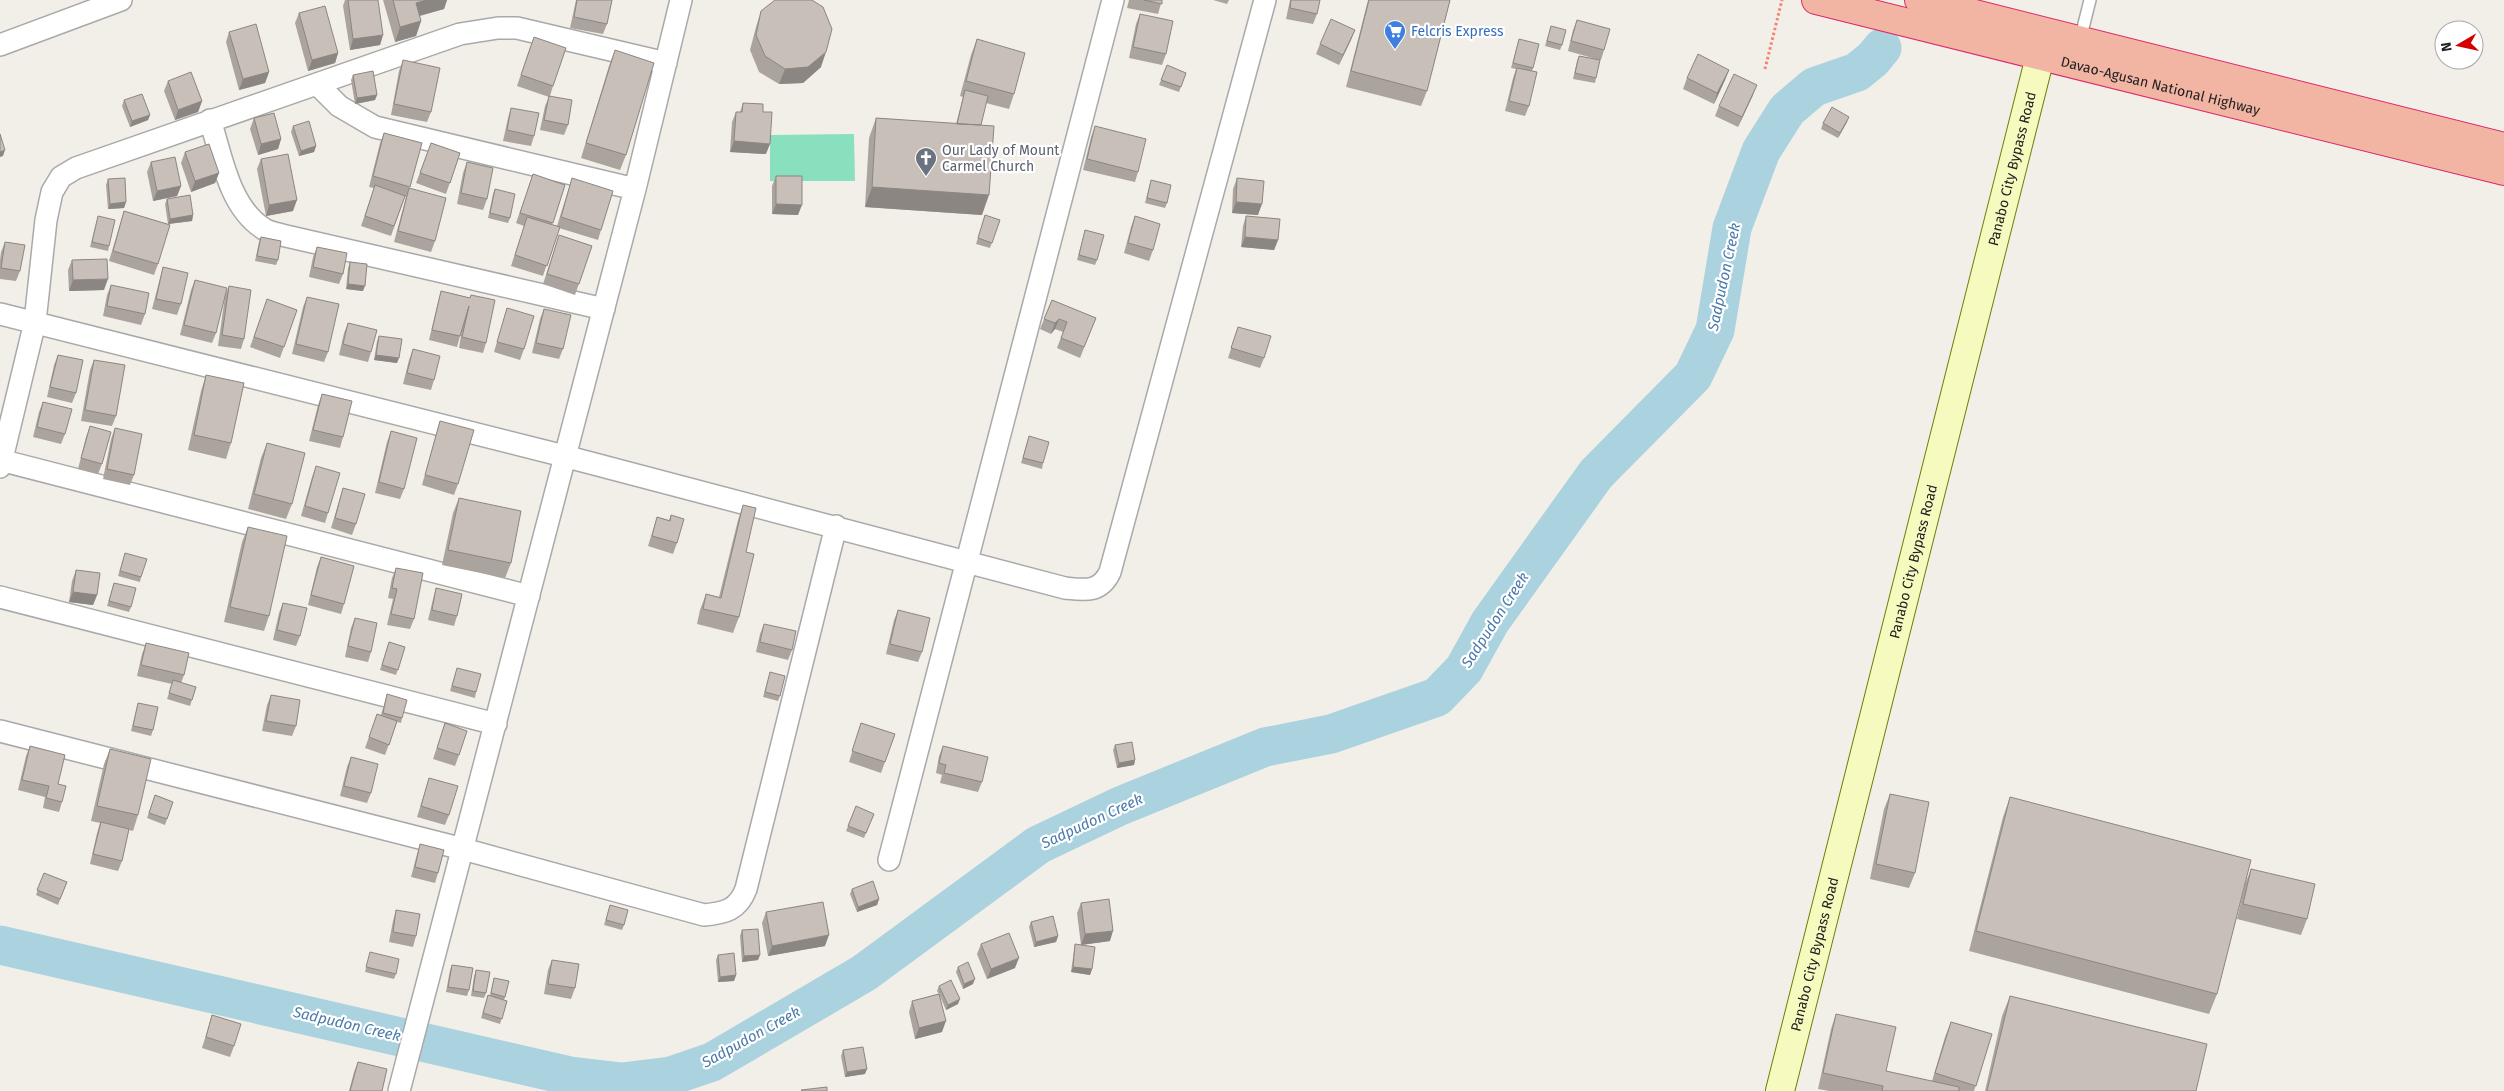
<svg xmlns="http://www.w3.org/2000/svg" width="2504" height="1091" viewBox="0 0 2504 1091" font-family="'Fira Sans',sans-serif">
<style>
.pitch{fill:#88e0be}
.lines{fill:none;stroke-linecap:round;stroke-linejoin:round}
.river{stroke:#aad3df;stroke-width:39}
.service-casing{stroke:#a9a9a9;stroke-width:14}
.minor-casing{stroke:#a9a9a9;stroke-width:24}
.secondary-casing{stroke:#707d05;stroke-width:30}
.trunk-casing{stroke:#dc2a67;stroke-width:30}
.path{stroke:#fa8072;stroke-width:3;stroke-dasharray:2.5 2.5;stroke-linecap:butt}
.service{stroke:#fff;stroke-width:11}
.minor{stroke:#fff;stroke-width:21}
.secondary{stroke:#f7fabf;stroke-width:28}
.trunk{stroke:#f2b4a3;stroke-width:28}
.wall{fill:#aba49e}
.shaded-wall{fill:#8b8681}
.building{fill:#c7bfb8;stroke:#8b8681}
.labels{text-anchor:middle;stroke-width:4.5;stroke-linejoin:round;paint-order:stroke}
.shop-label{font-size:14px;fill:#366cbe;stroke:#fff;text-anchor:start}
.street-label{font-size:14px;fill:#222;stroke:#fff}
.worship-label{font-size:14px;fill:#5b616d;stroke:#fff;text-anchor:start}
.water-label{font-size:15px;font-style:italic;fill:#4a7aab;stroke:#fff}
</style>
<rect width="100%" height="100%" fill="#f2efe9"/>
<path class="pitch" d="M854,134L855,181H770V135Z"/>
<g class="lines">
<path class="river" d="M0,945L570,1076L622,1082L671,1076L712,1062L864,973L1038,845L1120,806L1265,747L1331,734L1437,697L1464,669L1490,622L1596,474L1693,376L1715,330L1732,228L1761,151L1787,110L1814,87L1857,72L1873,59L1882,48"/>
<g class="service-casing">
<path id="service" d="M2080,40L2090,0"/>
</g>
<g class="minor-casing">
<path id="minor" d="M0,45L121,0
M317,84L339,106L375,127L635,189
M210,120C222,157 229,207 264,229C271,233 280,234 286,236L604,309
M0,314L564,456L1065,588C1085,590 1100,593 1110,572L1265,0
M0,460L529,596
M0,467L35,322L46,220L52,192L61,177L76,168L460,34L498,28H517L666,63
M0,597L496,724
M0,731L463,849L704,915C725,913 738,910 746,889L836,526
M889,860L1113,0
M399,1091L635,189L681,0"/>
</g>
<g class="secondary-casing">
<g id="secondary">
<path id="s1" d="M1780,1091L2046,33"/>
</g>
</g>
<g class="trunk-casing">
<g id="trunk">
<path id="s2" d="M1816,0L2504,171"/>
<path d="M1919,0L2504,147"/>
</g>
</g>
<path class="path" d="M1765,69L1782,0"/>
<use href="#service" class="service"/>
<use href="#minor" class="minor"/>
<use href="#secondary" class="secondary"/>
<use href="#trunk" class="trunk"/>
</g>
<path class="wall" d="M345,0H348L383,35L380,45L350,50L343,6Z
M383,0H447L444,9L420,16L421,21L416,36L395,42Z
M576,0H612L607,24L603,34L570,28Z
M1129,0H1162L1158,14L1127,8Z
M1213,0H1229L1227,4Z
M1290,0H1320L1317,14L1313,24L1286,19Z
M1368,0H1450L1427,91L1421,106L1346,87Z
M761,11L821,67L803,83L779,84L759,72L750,50L756,27Z
M299,13L338,53L335,63L308,71L295,23Z
M1140,14L1166,54L1162,65L1129,58L1136,24Z
M1577,20L1604,50L1601,60H1600L1596,78L1595,83L1573,79L1577,61L1579,56L1596,59L1568,51L1573,30Z
M1551,26L1562,45L1560,50L1545,46Z
M1355,30L1339,65L1316,54L1320,44Z
M229,32L269,72L265,83L239,90L226,42Z
M977,39L1014,94L1009,109L986,103L981,125L982,215L865,207L869,138L876,118L956,124L963,97L960,96L971,55Z
M1519,39L1533,68L1532,71L1529,106L1525,116L1505,111L1513,78L1516,69L1511,68Z
M530,47L553,86L550,96L568,125L564,135L540,130L545,106L549,97L517,86Z
M615,50L626,155L620,170L581,158L609,66Z
M403,60L431,112L427,122L391,115L399,71Z
M1167,65L1186,73L1179,92L1159,85Z
M1729,70L1725,80L1714,104L1683,89L1687,78Z
M353,75L377,95L375,100L355,104L351,80Z
M168,81L202,101L198,112L175,120L164,91Z
M1753,95L1738,127L1715,116L1719,106Z
M124,100L150,115L148,120L130,127L122,106Z
M743,103L763,112L766,154L730,152L732,122L736,112H740Z
M511,108L534,136L531,146L503,141L508,118Z
M254,118L281,139L278,149L258,155L250,129Z
M1847,122L1838,138L1821,129L1823,123Z
M293,126L316,146L314,152L299,156L291,132Z
M1095,126L1138,172L1135,182L1083,170L1091,137Z
M384,133L422,143L409,188L435,241L431,252L394,242L406,197H405L391,236L361,226L374,188L369,187L380,143Z
M431,143L460,153L446,194L416,183Z
M185,152L219,173L215,183L191,192L181,163Z
M261,159L293,211L266,216L257,169Z
M151,162L181,186L177,196L153,201L147,172Z
M467,162L487,199L483,210L457,204L463,173Z
M533,174L565,185L552,225L557,226L572,178L601,230L598,240L559,228L543,276L511,266L524,226L516,223Z
M776,176L798,215L772,214V186Z
M1237,178L1258,215L1232,213L1233,189Z
M108,179L126,202L124,208L108,209L106,185Z
M1151,180L1167,203L1165,208L1145,203Z
M495,189L510,218L508,223L488,218L493,194Z
M167,199L193,215L192,221L168,224L158,264L154,275L109,261L124,211L168,224L165,204Z
M985,215L1000,220L990,248L976,244Z
M98,216L109,246L108,251L90,247Z
M1135,216L1153,250L1149,261L1124,253L1131,227Z
M1246,216L1278,240L1274,250L1241,247L1243,226Z
M1085,230L1097,260L1095,265L1077,260Z
M559,235L592,246L575,295L543,284Z
M261,237L278,260L276,265L255,261L259,242Z
M5,242L20,271L16,281L0,279V260L1,252Z
M317,247L343,274L339,284L309,277L313,257Z
M72,260L104,290L69,291L68,270Z
M350,262L363,291L346,289L348,268Z
M163,267L181,304L177,315L152,309L160,278Z
M195,280L216,333L212,343L180,335L191,290Z
M111,285L145,314L141,325L103,316L107,295Z
M229,286L244,339L241,349L218,346L225,296Z
M441,291L470,298L486,343L483,353L459,348L462,329L457,347L429,340L438,302Z
M307,297L328,352L324,362L292,354L303,307Z
M267,299L297,310L280,358L250,347Z
M1052,300L1096,318L1080,358L1057,348L1063,332L1055,329L1051,334L1040,329Z
M507,308L524,349L520,360L494,352Z
M544,309L563,349L559,359L532,353L540,319Z
M348,323L371,352L368,362L339,355L344,333Z
M1238,327L1264,358L1260,368L1228,358Z
M379,336L397,363L374,360L377,341Z
M413,349L434,380L431,390L403,384L409,360Z
M58,355L76,393L72,403L47,397L54,365Z
M94,360L116,416L112,426L81,421L90,370Z
M206,375L231,443L226,459L188,450L201,391Z
M322,394L343,437L340,448L309,441L318,405Z
M43,402L65,434L61,444L33,437L39,412Z
M440,421L458,484L454,495L422,485L437,431Z
M90,426L102,464L98,474L78,469L86,437Z
M115,428L134,475L130,485L103,479L111,439Z
M391,431L404,489L400,499L375,493L387,442Z
M1029,436L1043,463L1042,469L1021,463Z
M267,443L292,504L286,519L248,509L261,458Z
M316,466L328,513L325,523L301,516L312,477Z
M343,488L356,524L352,535L331,528Z
M459,498L511,563L505,578L442,565L453,513Z
M743,505L746,552L739,617L733,633L697,624L700,610L706,594L719,597L738,520Z
M671,515L677,543L673,554L648,546L657,517L669,520Z
M248,527L269,616L264,631L224,622L242,542Z
M125,553L141,577L140,582L118,576Z
M321,557L344,604L341,614L308,605L317,567Z
M396,568L414,619L410,629L387,625L393,599L388,598L392,578Z
M76,570L97,595L93,605L69,602L72,581Z
M114,583L131,607L129,612L107,606Z
M436,588L457,616L454,626L428,620L433,599Z
M283,603L300,636L296,646L273,640L279,613Z
M898,610L922,652L918,662L886,654L894,620Z
M355,618L371,652L368,662L345,657L351,628Z
M764,624L792,650L788,660L756,652L760,634Z
M389,642L405,647L396,675L380,670Z
M146,643L184,675L181,683L196,687L190,706L167,699L172,684L137,676L142,654Z
M457,668L476,692L475,698L450,691Z
M770,672L780,696L778,701L763,697Z
M387,694L402,718L401,723L397,722L385,755L365,748L377,714L381,715Z
M271,695L296,726L292,736L262,731L267,705Z
M138,703L153,730L151,736L131,731Z
M445,723L459,755L455,766L433,759Z
M861,723L895,734L881,773L849,762Z
M1115,745L1135,760L1134,765L1117,768L1113,750Z
M30,746L58,784L62,802L59,812L43,808L45,797L18,790L26,756Z
M943,746L982,782L978,792L940,783L942,775L936,773L939,756Z
M110,749L138,815L133,831L129,830L122,861L118,871L90,864L97,833L100,823L91,821L104,764Z
M351,757L371,793L367,803L340,796L347,767Z
M429,778L449,815L445,825L417,817Z
M1890,794L1915,873L1909,888L1870,879L1884,809Z
M155,795L173,802L165,825L147,818Z
M2010,797L2217,994L2209,1014L1969,951L2003,817Z
M856,806L874,814L864,838L846,831Z
M420,844L438,873L435,883L411,877L417,854Z
M2251,869L2307,919L2301,935L2237,919L2245,884Z
M44,873L67,882L58,905L36,895Z
M852,889L879,899L877,905L857,912L850,894Z
M1081,903L1110,941L1081,945L1077,913Z
M610,905L624,925L622,930L604,925Z
M396,910L416,936L413,947L389,942L393,921Z
M766,912L825,946L768,956L762,923Z
M1031,922L1058,936L1056,942L1034,947L1029,927Z
M742,930L760,955L758,960L742,962L740,936Z
M981,944L1015,968L987,979L977,954Z
M1075,944L1092,969L1090,975L1071,972L1074,950Z
M370,952L396,974L394,979L365,972Z
M718,955L736,975L734,981L718,982L716,960Z
M552,960L575,988L571,999L544,994L548,970Z
M452,965L469,990L467,996L446,992L450,970Z
M958,967L973,984L963,989L956,972Z
M476,970L486,993L484,998L471,996L474,976Z
M494,978L505,997L504,1000L507,1001L500,1024L481,1018L488,995H490Z
M939,986L958,1004L946,1010L940,996L942,1032L915,1039L909,1012L912,1001L939,994L937,991Z
M2010,996L2196,1091H1985L2002,1016Z
M1836,1014L1886,1071L1932,1081L1945,1037L1951,1022L1992,1034L1974,1091H1829L1818,1089L1831,1029Z
M212,1015L234,1046L230,1057L202,1048Z
M843,1050L865,1074L845,1077L841,1056Z
M358,1062L382,1091H349L354,1072Z"/>
<path class="shaded-wall" d="M427,0H447L444,9L411,18L416,3Z
M421,21L416,36L395,42L400,27Z
M1355,30L1351,40L1339,65L1343,55Z
M383,35L380,45L350,50L353,39Z
M826,52L821,67L803,83L779,84L785,69Z
M338,53L335,63L308,71L312,60Z
M1729,70L1725,80L1714,104L1717,93Z
M269,72L265,83L239,90L243,79Z
M1757,85L1753,95L1738,127L1742,117Z
M377,95L375,100L355,104L357,98Z
M202,101L198,112L175,120L178,110Z
M150,115L148,120L130,127L132,121Z
M1849,117L1847,122L1838,138L1840,133Z
M281,139L278,149L258,155L261,144Z
M734,141L770,144L766,154L730,152Z
M316,146L314,152L299,156L301,151Z
M5,150L3,156L0,157V152Z
M219,173L215,183L191,192L195,181Z
M181,186L177,196L153,201L157,191Z
M872,187L989,195L982,215L865,207Z
M297,200L293,211L266,216L269,205Z
M126,202L124,208L108,209L110,204Z
M1236,202L1262,204L1258,215L1232,213Z
M776,204L802,205L798,215L772,214Z
M193,215L192,221L168,224L170,219Z
M1245,237L1278,240L1274,250L1241,247Z
M108,279L104,290L69,291L73,280Z
M348,284L365,286L363,291L346,289Z
M1059,319L1055,329L1051,334L1055,323Z
M376,355L399,358L397,363L374,360Z
M73,592L97,595L93,605L69,602Z
M1135,760L1134,765L1117,768L1119,763Z
M879,899L877,905L857,912L858,907Z
M1113,931L1110,941L1081,945L1085,934Z
M829,935L825,946L768,956L772,946Z
M1058,936L1056,942L1034,947L1036,942Z
M760,955L758,960L742,962L744,956Z
M1019,958L1015,968L987,979L991,969Z
M1073,967L1092,969L1090,975L1071,972Z
M736,975L734,981L718,982L720,977Z
M975,979L973,984L963,989L964,984Z
M960,999L958,1004L946,1010L948,1005Z
M946,1021L942,1032L915,1039L919,1028Z
M867,1069L865,1074L845,1077L847,1072Z"/>
<path class="building" d="M348,0H378L383,35L353,39Z
M393,0H427L416,3L421,21L400,27Z
M577,0H612L607,24L574,17Z
M775,0H812L823,7L832,29L826,52L808,67L785,69L765,56L756,35L761,11Z
M1144,0H1162V4Z
M1291,0H1320L1317,14L1290,8Z
M1369,0H1450L1427,91L1351,71Z
M325,6L338,53L312,60L299,13Z
M1140,14L1173,21L1166,54L1133,47Z
M1331,19L1355,30L1343,55L1320,44Z
M1577,20L1610,29L1604,50L1571,41Z
M256,24L269,72L243,79L229,32Z
M1551,26L1566,30L1562,45L1547,41Z
M534,37L566,48L553,86L521,75Z
M977,39L1025,53L1014,94L966,81Z
M1519,39L1539,44L1533,68L1513,63Z
M615,50L654,63L626,155L586,143Z
M1698,54L1729,70L1717,93L1687,78Z
M1579,56L1600,60L1596,78L1575,73Z
M403,60L440,68L431,112L394,104Z
M1167,65L1186,73L1181,87L1161,80Z
M1517,68L1537,72L1529,106L1509,101Z
M373,71L377,95L357,98L353,75Z
M191,72L202,101L178,110L168,81Z
M1734,74L1757,85L1742,117L1719,106Z
M965,90L988,96L981,125L957,124Z
M142,94L150,115L132,121L124,100Z
M549,96L572,100L568,125L544,120Z
M743,103L763,104V112H772L770,144L734,141L736,112H742Z
M1832,107L1849,117L1840,133L1823,123Z
M511,108L539,113L534,136L507,130Z
M274,113L281,139L261,144L254,118Z
M876,118L994,126L989,195L872,187Z
M309,121L316,146L301,151L293,126Z
M1095,126L1146,139L1138,172L1087,159Z
M384,133L422,143L410,187L373,176Z
M0,134L5,150L0,152Z
M431,143L460,153L450,183L420,173Z
M209,144L219,173L195,181L185,152Z
M288,154L297,200L269,205L261,159Z
M175,157L181,186L157,191L151,162Z
M467,162L493,168L487,199L461,193Z
M533,174L565,185L553,223L520,213Z
M776,176H802V205L776,204Z
M125,178L126,202L110,204L108,179Z
M572,178L613,191L601,230L561,217Z
M1237,178L1264,181L1262,204L1236,202Z
M1151,180L1171,185L1167,203L1147,198Z
M375,185L405,196L394,226L365,216Z
M409,188L446,198L435,241L398,231Z
M495,189L515,194L510,218L490,213Z
M190,195L193,215L170,219L167,199Z
M124,211L170,225L158,264L113,251Z
M985,215L1000,220L992,243L978,238Z
M98,216L115,220L109,246L92,242Z
M1135,216L1160,224L1153,250L1128,243Z
M1246,216L1280,219L1278,240L1245,237Z
M527,217L560,227L547,266L515,255Z
M1085,230L1104,235L1097,260L1079,255Z
M559,235L592,246L579,284L547,274Z
M261,237L281,241L278,260L257,256Z
M5,242L25,245L20,271L1,268Z
M317,247L347,253L343,274L313,267Z
M107,259L108,279L73,280L72,260Z
M350,262L367,264L365,286L348,284Z
M163,267L188,273L181,304L156,299Z
M195,280L227,288L216,333L184,325Z
M111,285L149,293L145,314L107,306Z
M229,286L251,290L244,339L222,335Z
M441,291L470,298L471,295L495,300L486,343L462,337L469,306L460,336L432,330Z
M307,297L339,304L328,352L296,344Z
M267,299L297,310L284,347L254,337Z
M1052,300L1096,318L1084,347L1061,338L1067,322L1059,319L1055,323L1044,319Z
M507,308L534,316L524,349L497,342Z
M544,309L571,315L563,349L536,343Z
M348,323L377,330L371,352L343,344Z
M1238,327L1271,336L1264,358L1231,348Z
M379,336L402,339L399,358L376,355Z
M413,349L440,356L434,380L407,373Z
M58,355L83,360L76,393L50,387Z
M94,360L125,365L116,416L85,410Z
M206,375L244,383L231,443L194,435Z
M322,394L352,401L343,437L313,430Z
M43,402L72,409L65,434L37,427Z
M440,421L474,430L458,484L425,475Z
M90,426L111,432L102,464L81,458Z
M115,428L142,434L134,475L107,469Z
M391,431L417,438L404,489L379,482Z
M1029,436L1049,442L1043,463L1023,458Z
M267,443L305,453L292,504L254,494Z
M316,466L340,473L328,513L305,506Z
M343,488L365,494L356,524L335,518Z
M459,498L521,511L511,563L448,550Z
M743,505L756,508L746,552L754,554L739,617L703,609L706,594L721,598Z
M671,515L684,519L677,543L652,536L657,517L670,521Z
M248,527L287,536L269,616L230,607Z
M125,553L147,559L141,577L120,571Z
M321,557L354,566L344,604L311,595Z
M396,568L423,573L414,619L391,614L397,589L392,588Z
M76,570L100,573L97,595L73,592Z
M114,583L136,588L131,607L109,601Z
M436,588L462,594L457,616L432,610Z
M283,603L307,608L300,636L277,630Z
M898,610L930,618L922,652L890,644Z
M355,618L377,623L371,652L348,646Z
M764,624L796,631L792,650L760,642Z
M389,642L405,647L398,670L382,665Z
M146,643L189,653L184,675L141,665Z
M457,668L481,674L476,692L452,686Z
M770,672L785,676L780,696L765,692Z
M173,680L196,687L192,700L169,693Z
M387,694L407,700L402,718L383,713Z
M271,695L300,700L296,726L266,721Z
M138,703L158,707L153,730L133,726Z
M377,714L397,721L389,745L369,737Z
M445,723L467,731L459,755L437,748Z
M861,723L895,734L885,762L852,751Z
M1132,742L1135,760L1119,763L1115,745Z
M30,746L65,755L58,784L66,786L62,802L46,798L49,786L22,780Z
M943,746L988,757L982,782L944,773L946,765L939,763Z
M110,749L151,759L138,815L97,806Z
M351,757L378,764L371,793L344,786Z
M429,778L458,786L449,815L421,806Z
M1890,794L1929,802L1915,873L1876,864Z
M155,795L173,802L167,819L149,813Z
M2010,797L2251,860L2217,994L1976,931Z
M856,806L874,814L866,833L848,826Z
M101,822L129,829L122,861L93,854Z
M420,844L444,850L438,873L415,867Z
M2251,869L2315,884L2307,919L2243,904Z
M44,873L67,882L60,899L37,890Z
M873,881L879,899L858,907L852,889Z
M1109,899L1113,931L1085,934L1081,903Z
M823,902L829,935L772,946L766,912Z
M610,905L628,910L624,925L606,920Z
M396,910L420,914L416,936L393,932Z
M1053,916L1058,936L1036,942L1031,922Z
M758,929L760,955L744,956L742,930Z
M1009,933L1019,958L991,969L981,944Z
M1075,944L1095,947L1092,969L1073,967Z
M370,952L399,959L396,974L366,967Z
M734,953L736,975L720,977L718,955Z
M552,960L579,964L575,988L548,984Z
M968,962L975,979L964,984L958,967Z
M452,965L473,968L469,990L448,987Z
M476,970L490,972L486,993L473,991Z
M494,978L509,981L505,997L491,993Z
M951,980L960,999L948,1005L939,986Z
M939,994L946,1021L919,1028L912,1001Z
M488,995L507,1001L502,1019L483,1013Z
M2010,996L2207,1044L2196,1091H1987Z
M1836,1014L1896,1027L1886,1071L1959,1087V1091H1882L1883,1086L1823,1073Z
M212,1015L241,1024L234,1046L206,1037Z
M1951,1022L1992,1034L1976,1086L1935,1073Z
M863,1047L867,1069L847,1072L843,1050Z
M358,1062L387,1069L382,1091H350Z
M827,1087V1091H802L801,1090Z"/>
<defs>
<g id="supermarket-pin" transform="scale(1.125)"><path d="M0 17L-7.5 6A9.5 9.5 0 1 1 7.5 6Z" fill="#3f7fe0" stroke="#fff"/><path d="M-6-5.5h2.5l.6 2H6L4.5 2H-2.5L-4.4-4H-6ZM-1.5 3.2a1.3 1.3 0 1 0 .1 0ZM3 3.2a1.3 1.3 0 1 0 .1 0Z" fill="#fff"/></g>
<g id="church-pin" transform="scale(1.125)"><path d="M0 17L-7.5 6A9.5 9.5 0 1 1 7.5 6Z" fill="#6b7280" stroke="#fff"/><path d="M-1.2-6h2.4v3.5h3.3v2.4h-3.3V6h-2.4V-.1h-3.3v-2.4h3.3Z" fill="#fff"/></g>
</defs>
<g fill-rule="evenodd">
<use href="#supermarket-pin" x="1395" y="31"/>
<use href="#church-pin" x="926" y="158"/>
</g>
<g class="labels">
<g class="shop-label">
<text x="1411" y="36">Felcris Express</text>
</g>
<g class="street-label">
<text dy="5" stroke="none"><textPath href="#s2" startOffset="355">Davao-Agusan National Highway</textPath></text>
<text dy="5" stroke="none"><textPath href="#s1" startOffset="951">Panabo City Bypass Road</textPath></text>
<text dy="5" stroke="none"><textPath href="#s1" startOffset="546">Panabo City Bypass Road</textPath></text>
<text dy="5" stroke="none"><textPath href="#s1" startOffset="141">Panabo City Bypass Road</textPath></text>
</g>
<g class="worship-label">
<text x="942" y="155">Our Lady of Mount<tspan x="942" dy="16">Carmel Church</tspan></text>
</g>
<g class="water-label">
<text transform="translate(1724 277) rotate(-78)" y="5">Sadpudon Creek</text>
<text transform="translate(1495 620) rotate(-57)" y="5">Sadpudon Creek</text>
<text transform="translate(1092 821) rotate(-25)" y="5">Sadpudon Creek</text>
<text transform="translate(347 1024) rotate(13)" y="5">Sadpudon Creek</text>
<text transform="translate(751 1037) rotate(-29)" y="5">Sadpudon Creek</text>
</g>
</g>
<g transform="translate(2459 45) rotate(261)"><circle r="24" fill="#ffffff" stroke="#a7a7a7"/>
<path d="M0-4L9 19L0 12L-9 19Z" fill="#d40000"/>
<text y="-8" font-size="14" font-weight="bold" text-anchor="middle" fill="#222222">N</text>
</g>
</svg>
